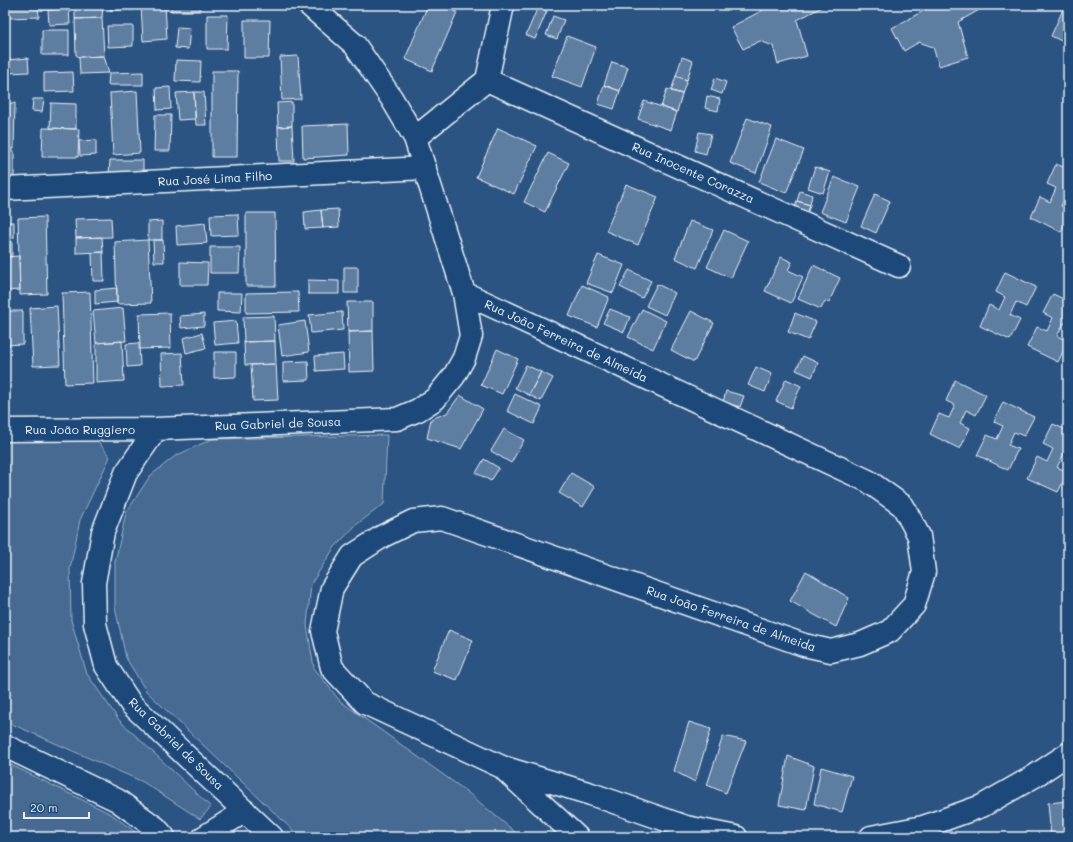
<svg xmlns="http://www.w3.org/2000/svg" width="1073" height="842" viewBox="0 0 1073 842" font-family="Mali,sans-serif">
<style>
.green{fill:#476b93;stroke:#98aec6}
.building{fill:#5d7da1;stroke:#e8f1f8}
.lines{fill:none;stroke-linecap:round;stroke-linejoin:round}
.minor-casing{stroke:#e8f1f8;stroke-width:25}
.minor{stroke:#1f4a7a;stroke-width:22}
.labels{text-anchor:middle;stroke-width:3;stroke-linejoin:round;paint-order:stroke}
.street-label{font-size:12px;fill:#e8f1f8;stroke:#1f4a7a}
</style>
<rect width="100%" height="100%" fill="#2b5482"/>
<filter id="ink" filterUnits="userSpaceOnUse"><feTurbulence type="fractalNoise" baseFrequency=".025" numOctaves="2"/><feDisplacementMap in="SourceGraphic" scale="8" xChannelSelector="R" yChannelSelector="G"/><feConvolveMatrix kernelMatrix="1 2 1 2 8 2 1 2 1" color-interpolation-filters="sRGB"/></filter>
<g filter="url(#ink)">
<path class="green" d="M387,435L384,504L356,525L334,548L311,584L307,625L314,668L340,701L466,791L521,837H300L146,691L126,658L115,607V562L126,513L150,476L175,456L212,439Z
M97,440L110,457L80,520L70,569L71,620L87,674L119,720L211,807L200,819L143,782L5,721V441Z
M5,762L111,814L142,837H5Z"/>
<path class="building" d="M5,5H38L39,17L6,18Z
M42,5H69V9L42,10Z
M75,5H103L102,18L75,19Z
M110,5H135V10H110Z
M141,5H165L167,39L143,41Z
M171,5H200V11H171Z
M428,5H441L457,12L432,71L405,59Z
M762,5H826L797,20L807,56L778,64L773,46L760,41L743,49L731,27L763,10Z
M921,5H988L958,22L968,57L939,66L933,47L919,42L904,51L892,28L923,11Z
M1065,5H1068V44L1051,36Z
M538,7L547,11L535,39L526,35Z
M69,9L70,24L49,25L48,10Z
M207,15H228L227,49H207Z
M553,16L564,20L557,39L546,35Z
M102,18L104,56L79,57L76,55L75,19Z
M244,20H270L269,58H244Z
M107,26H133V46L108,47Z
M177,27L190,28L188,49L175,48Z
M42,30H69V55H42Z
M567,36L596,47L582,87L552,76Z
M104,56L109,73L80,74L79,57Z
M298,56L301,99L282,100L280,57Z
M682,57L693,61L687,80L676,76Z
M28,58L29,72L9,73L8,60Z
M176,60L201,61L200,82L175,81Z
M612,62L628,67L620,91L604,85Z
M212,71H238L237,157H212Z
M73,72L74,91L44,92V73Z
M143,72V85H108L109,73Z
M676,76L687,80L682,94L671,91Z
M715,78L726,82L722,94L711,90Z
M604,85L620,91L614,109L598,104Z
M170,87L171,109L157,110L156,88Z
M667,89L682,94L677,112L661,107Z
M137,91L140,153L113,155L110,93Z
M194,92L195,119L178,120L176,93Z
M194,92H204L206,125H196Z
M707,96L720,99L718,111L705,108Z
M33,99H44L42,112L32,111Z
M644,101L677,112L671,130L638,119Z
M292,102V126L278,127L277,103Z
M15,103L14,149H5V104Z
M51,103L76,104V129L50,128Z
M155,115H171L170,151H154Z
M747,118L772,127L756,173L730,163Z
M348,124L349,155L303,158L302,126Z
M292,126L294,161H279L278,127Z
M43,128L79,129L78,157H42Z
M498,128L537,146L514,194L476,177Z
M699,132L711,134L706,154L695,151Z
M776,139L804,150L786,193L759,182Z
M96,140V155L80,156L79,141Z
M5,151H14V180H5Z
M548,153L569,163L545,212L524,202Z
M110,160H143V175L109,174Z
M1056,164L1068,169V194H1067L1061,206L1068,210V218L1061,232L1031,217L1040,197L1050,202L1056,188L1047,184Z
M815,167L830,172L823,193L808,188Z
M834,177L860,187L846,222L820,212Z
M626,184L658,197L638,245L606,231Z
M800,191L812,195L810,205L797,201Z
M875,194L890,201L876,233L861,226Z
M797,201L810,205L807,214L794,211Z
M338,209L339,227L323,228L321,210Z
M321,210L323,228L305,229L304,212Z
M246,213H275L276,286H246Z
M238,214L239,235L211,236L210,215Z
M45,217L47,294L20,295L18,218Z
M111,218L112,237L76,238L75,219Z
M162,221V240H148V222Z
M690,221L713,230L697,268L675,258Z
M5,222H14V238H5Z
M205,223L207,243L177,245L176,226Z
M724,230L748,241L731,278L707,267Z
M102,237L103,252L76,253V238Z
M148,240L151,303L117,304L115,242Z
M153,240H163L164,262H154Z
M5,241H12V257H5Z
M210,247H240L239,273H210Z
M103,252L104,281H93L92,253Z
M598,255L624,265L613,293L586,283Z
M19,256L20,290L5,291V257Z
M781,257L792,262L788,270L803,277L791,303L765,291Z
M180,262L208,263L207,285H180Z
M813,265L840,278L829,302L825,301L821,309L798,299Z
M344,267H358V293H344Z
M629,270L651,281L642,298L620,287Z
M1005,272L1036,287L1026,307L1016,302L1010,315L1020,320L1010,340L980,326L989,305L999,310L1005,297L996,292Z
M308,280L339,281V294H308Z
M657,284L675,293L665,315L646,306Z
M582,285L609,297L597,327L569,316Z
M117,288V302L95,304V290Z
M90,292L93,383L65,384L62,293Z
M298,292L299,312L246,313V293Z
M217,293H242L241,312L217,311Z
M1053,294L1068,301V325L1064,323L1057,336L1068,341L1058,362L1027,347L1037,327L1047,331L1053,318L1043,313Z
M347,302H373V331L348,332Z
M57,306L60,365L33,366L30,308Z
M123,308L126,341L96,343L93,311Z
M610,309L630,317L624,332L603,323Z
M642,309L666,321L653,349L628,337Z
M5,311H23V344L5,345Z
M691,311L714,323L694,362L671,350Z
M342,312L343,330L311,333L309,315Z
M170,313L171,348L140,349L139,314Z
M795,313L816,322L808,340L788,332Z
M204,314V326L181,328L180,316Z
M274,316L275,341L244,342L243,317Z
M236,321L238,343L215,345L213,323Z
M305,321L309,352L282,356L278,325Z
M373,331L374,371L349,372L348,332Z
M202,333L206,348L186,353L183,338Z
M122,341L124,381L96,383V343Z
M275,341L276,364L245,365L244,342Z
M139,343L140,366L127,367L126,344Z
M497,349L518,359L502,394L481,385Z
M214,352H236V377L214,378Z
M182,353L184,385L162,386L161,354Z
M343,354L344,369L316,371L315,356Z
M803,356L818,363L812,377L796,370Z
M308,361L309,380L283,381V362Z
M276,364L278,400L253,401L251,365Z
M526,365L541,372L529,395L515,388Z
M756,367L772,374L765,392L748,385Z
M541,372L553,378L541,401L529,395Z
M786,379L801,386L791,408L776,401Z
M955,380L986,395L976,415L966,410L960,423L970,428L960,449L930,434L939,414L949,418L955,405L946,401Z
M726,391L744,396L740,407L723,402Z
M515,394L542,407L534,424L507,411Z
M460,395L483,409L461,449L427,438L431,419L447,413Z
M1003,402L1034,417L1024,436L1014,432L1008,445L1018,449L1008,470L977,455L987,435L997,439L1003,426L994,422Z
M1053,424L1068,431V456L1064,454L1057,467L1068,472L1058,492L1027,478L1037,457L1047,462L1053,449L1043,444Z
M504,429L524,440L511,463L491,451Z
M484,459L499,468L491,481L476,473Z
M571,473L595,487L583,507L559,493Z
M806,571L849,598L836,627L790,601Z
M449,630L473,640L457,680L432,671Z
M689,722L711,729L695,782L674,771Z
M723,736L746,741L726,793L707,785Z
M788,756L814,766L806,810L779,805Z
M821,767L852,776L842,812L814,804Z
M1068,801V836L1051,837L1048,803Z"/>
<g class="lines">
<g class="minor-casing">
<path id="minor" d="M487,80L503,5
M415,138L487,80L899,266
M5,189L425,168
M464,293L868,481L903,506L919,536L924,572L914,605L890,631L860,644L831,651L804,645L442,518L413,521L383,536L352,556L332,588L323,631L332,668L365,703L502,767L591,794L686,827L736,837
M156,429L126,473L103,532L94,583L95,624L106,666L131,704L272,837
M5,430L156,429L397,419L418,410L435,399L454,376L464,358L471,336L464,293L415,138L392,99L355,45L309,5
M5,746L117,800L156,828L164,837
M506,771L577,837
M204,837L245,811
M871,837L923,827L982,806L1033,777L1068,754"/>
</g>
<use href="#minor" class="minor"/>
</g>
</g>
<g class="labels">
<g class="street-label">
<text transform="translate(693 173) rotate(24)" y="4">Rua Inocente Corazza</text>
<text transform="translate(215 179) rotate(-3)" y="4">Rua José Lima Filho</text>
<text transform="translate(566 341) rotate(25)" y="4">Rua João Ferreira de Almeida</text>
<text transform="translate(278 424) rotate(-2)" y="4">Rua Gabriel de Sousa</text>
<text x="80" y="434">Rua João Ruggiero</text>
<text transform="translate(731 619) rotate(19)" y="4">Rua João Ferreira de Almeida</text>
<text transform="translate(176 744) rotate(44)" y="4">Rua Gabriel de Sousa</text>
</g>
</g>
<rect width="1073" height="842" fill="none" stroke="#1f4a7a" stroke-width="20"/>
<rect x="10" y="10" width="1053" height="822" fill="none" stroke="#e8f1f8" stroke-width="1.5" filter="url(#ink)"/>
<path d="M24 812v6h65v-6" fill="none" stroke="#e8f1f8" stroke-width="2"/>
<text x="30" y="812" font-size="12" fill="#e8f1f8" stroke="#1f4a7a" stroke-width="3" paint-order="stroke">20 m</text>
</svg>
